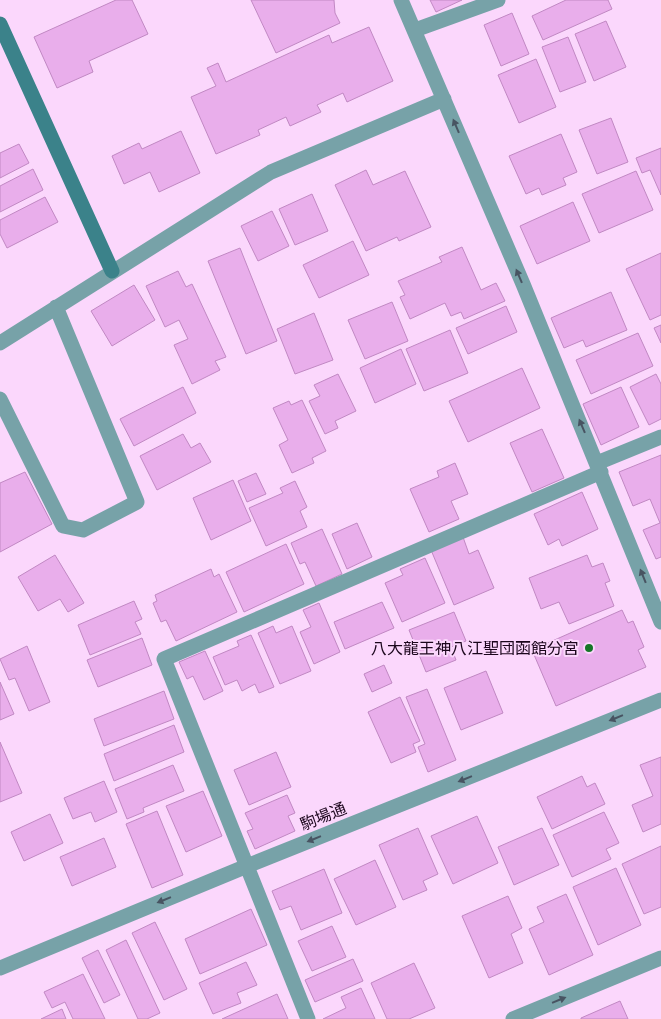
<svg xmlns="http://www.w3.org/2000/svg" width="661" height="1019" viewBox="0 0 661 1019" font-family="Manrope,'Noto Sans JP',sans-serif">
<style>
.building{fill:#e9aeeb;stroke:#c188c3}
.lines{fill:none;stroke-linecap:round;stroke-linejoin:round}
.street{stroke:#77a2a8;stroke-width:15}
.secondary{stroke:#3b828a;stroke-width:15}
.oneway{fill:#485462}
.poi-dot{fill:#157627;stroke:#fbd7fc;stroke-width:2}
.labels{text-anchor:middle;stroke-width:4;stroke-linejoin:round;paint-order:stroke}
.poi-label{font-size:16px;fill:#1a051b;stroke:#fbd7fc;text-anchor:end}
.street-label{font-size:16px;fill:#1a051b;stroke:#fbd7fc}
</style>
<rect width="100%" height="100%" fill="#fbd7fc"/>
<path class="building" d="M116,0H132L148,34L89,61L93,72L57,88L34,37Z
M251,0H334L335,13L340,23L276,53Z
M430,0H462L436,12Z
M566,0H608L612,9L543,40L532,16Z
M512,13L529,54L501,66L484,25Z
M606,21L626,67L594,81L575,34Z
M369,27L393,81L347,102L343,93L317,105L321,112L290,126L286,117L258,130L260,135L216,154L191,97L216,86L207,68L218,63L226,82L329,35L332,43Z
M568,37L586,82L560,92L542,47Z
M536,59L556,107L519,123L498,75Z
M611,118L628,162L597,174L579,130Z
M181,131L200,173L159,192L150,172L124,184L112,156L139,143L142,149Z
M561,134L577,172L563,178L566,185L542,195L539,188L526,194L509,156Z
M19,144L29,163L0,178V153Z
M661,148V195L650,170L642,173L636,158Z
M33,169L43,190L0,212V186Z
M366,170L373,185L405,171L431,227L399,241L397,237L366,251L335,185Z
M636,171L653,210L599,233L582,194Z
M312,194L328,231L295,245L279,209Z
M45,197L58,222L7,248L0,234V220Z
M573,202L590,241L537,264L520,226Z
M272,211L289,246L258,261L241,226Z
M353,241L369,275L319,298L303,265Z
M462,247L481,290L496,283L505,301L464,319L461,312L451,316L445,303L410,319L400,297L405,295L398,281L442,262L439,257Z
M240,248L277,341L246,354L208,261Z
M661,253V315L650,320L626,269Z
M178,271L186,287L192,284L226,357L215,361L220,370L192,384L174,345L188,339L179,320L165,327L146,286Z
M134,285L155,320L112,346L91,311Z
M611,292L627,330L586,347L583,340L564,348L551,318Z
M392,302L408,341L365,359L348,320Z
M506,306L517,332L468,354L456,328Z
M314,313L333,360L295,374L277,329Z
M661,325V343L654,328Z
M450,330L468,373L424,391L406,349Z
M638,333L653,366L591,394L576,360Z
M401,349L416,384L375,403L360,368Z
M522,368L540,408L468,442L449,401Z
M338,374L356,411L335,421L338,428L325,434L309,401L320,396L314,385Z
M656,374L661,384V419L649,425L630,387Z
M183,387L196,413L134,446L120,419Z
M621,387L639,427L601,445L583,404Z
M302,400L326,451L312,458L314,463L292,473L279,445L288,440L273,408L289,401L291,405Z
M542,429L564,478L532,492L510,443Z
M183,434L191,448L200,443L211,462L157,490L140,456Z
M661,455V557L656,559L643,530L660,523L650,499L633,506L619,472Z
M455,463L468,494L451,501L459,519L429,532L410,489L439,477L437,471Z
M25,472L52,524L0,552V483Z
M256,473L266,494L247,502L238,481Z
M233,480L251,521L211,540L193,498Z
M295,481L307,507L300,511L307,527L266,546L249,508L283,493L280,488Z
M582,492L598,529L562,546L559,539L548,545L534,514Z
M357,523L372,557L347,569L332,534Z
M322,529L342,574L316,586L305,562L300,564L291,543Z
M463,537L469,554L478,550L494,588L454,605L431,550Z
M286,544L304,584L244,612L226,572Z
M55,555L84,603L68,612L60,599L38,611L18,577Z
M587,555L592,567L603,563L610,581L605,583L614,606L569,624L559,602L541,609L529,578Z
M425,558L445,603L402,622L385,583L403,575L400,569Z
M211,569L214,577L219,574L237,612L176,641L166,620L161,622L153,603L157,601L155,595Z
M134,601L142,619L135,622L141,634L90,655L78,625Z
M382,602L394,628L345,649L334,622Z
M319,603L340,652L314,664L300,632L311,627L303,610Z
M622,610L628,623L633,621L644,647L638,650L646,667L556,706L532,650Z
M454,612L466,641L451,647L456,660L426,672L409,630Z
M273,626L276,633L292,626L311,671L280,684L258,633Z
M251,635L274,687L259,693L255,684L242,691L237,680L225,685L213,657L239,646L237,641Z
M142,638L152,665L98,687L87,660Z
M27,646L50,702L29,711L15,678L9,680L0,659Z
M205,651L223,691L204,700L193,676L187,679L179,662Z
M384,665L392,683L372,692L364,674Z
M486,671L503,713L461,730L444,688Z
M0,682L14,714L0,720Z
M427,689L456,760L428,772L418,747L425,744L406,697Z
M164,691L174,719L104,746L94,719Z
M400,697L420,741L413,744L416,752L391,763L368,712Z
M174,725L184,752L114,781L104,754Z
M0,742L22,793L0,802Z
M276,752L291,787L249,805L234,770Z
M661,757V824L643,832L632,805L653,796L640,765Z
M173,765L184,791L143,808L144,812L127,819L115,789Z
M582,776L587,787L595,783L605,804L552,829L537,797Z
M104,781L117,812L95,822L91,812L73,819L64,798Z
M203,791L222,836L186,852L166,806Z
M287,795L295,813L288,816L295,831L255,849L247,831L253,829L245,813Z
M157,811L183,875L152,888L126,824Z
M604,812L619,843L606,849L611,859L572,877L553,835Z
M50,814L63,843L24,861L11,832Z
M477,816L498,863L453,884L431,836Z
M418,828L438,874L423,881L427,890L403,900L379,845Z
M542,828L559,865L514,885L498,847Z
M104,838L116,867L72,886L60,857Z
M661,846V907L644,914L622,864Z
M375,860L396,907L356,925L334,879Z
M616,868L641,925L598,945L573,887Z
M324,869L342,913L301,930L291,906L280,910L272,891Z
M566,894L593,955L549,975L529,929L544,922L537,907Z
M508,896L522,928L511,934L523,963L489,978L462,916Z
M251,909L267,945L200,974L185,939Z
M155,922L187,989L164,1000L132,933Z
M332,926L346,957L312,971L298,941Z
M126,940L160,1013L147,1019H138L106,950Z
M98,950L120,995L104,1003L82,958Z
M353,959L363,981L315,1002L305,980Z
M246,962L257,985L237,993L241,1003L213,1014L199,983Z
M414,963L435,1008L409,1019H387L371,983Z
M83,974L105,1019H73L65,1002L52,1008L44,992Z
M361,988L375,1019H323L346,1008L341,997Z
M277,994L288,1019H222Z
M620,1001L628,1019H581V1018Z
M62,1009L66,1019H41Z"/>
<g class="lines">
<path class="street" d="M401,0L523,284L661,622
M415,30L498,0
M0,343L271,172L444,99
M0,399L63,526L83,530L137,502L56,307
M597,463L661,437
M0,968L247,866L661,700
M308,1019L164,659L601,472
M513,1019L661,958"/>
<path class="secondary" d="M0,24L112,271"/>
</g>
<defs><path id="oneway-solid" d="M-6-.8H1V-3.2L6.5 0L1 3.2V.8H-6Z" transform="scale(1.25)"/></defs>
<g class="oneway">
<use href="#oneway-solid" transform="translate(456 126) rotate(-113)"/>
<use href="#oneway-solid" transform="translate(519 276) rotate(-113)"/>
<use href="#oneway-solid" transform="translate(582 426) rotate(-113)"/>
<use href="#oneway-solid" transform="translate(643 576) rotate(-112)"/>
<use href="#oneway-solid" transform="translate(616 718) rotate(158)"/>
<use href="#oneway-solid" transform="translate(465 779) rotate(158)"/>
<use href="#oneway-solid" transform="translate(314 839) rotate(158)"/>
<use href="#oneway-solid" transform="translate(164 900) rotate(158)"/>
<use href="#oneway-solid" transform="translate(559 1000) rotate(-22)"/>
</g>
<circle class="poi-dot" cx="589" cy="648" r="5"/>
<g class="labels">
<g class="poi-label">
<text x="579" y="654">八大龍王神八江聖団函館分宮</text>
</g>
<g class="street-label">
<text transform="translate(323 816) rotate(-22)" y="6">駒場通</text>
</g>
</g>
</svg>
